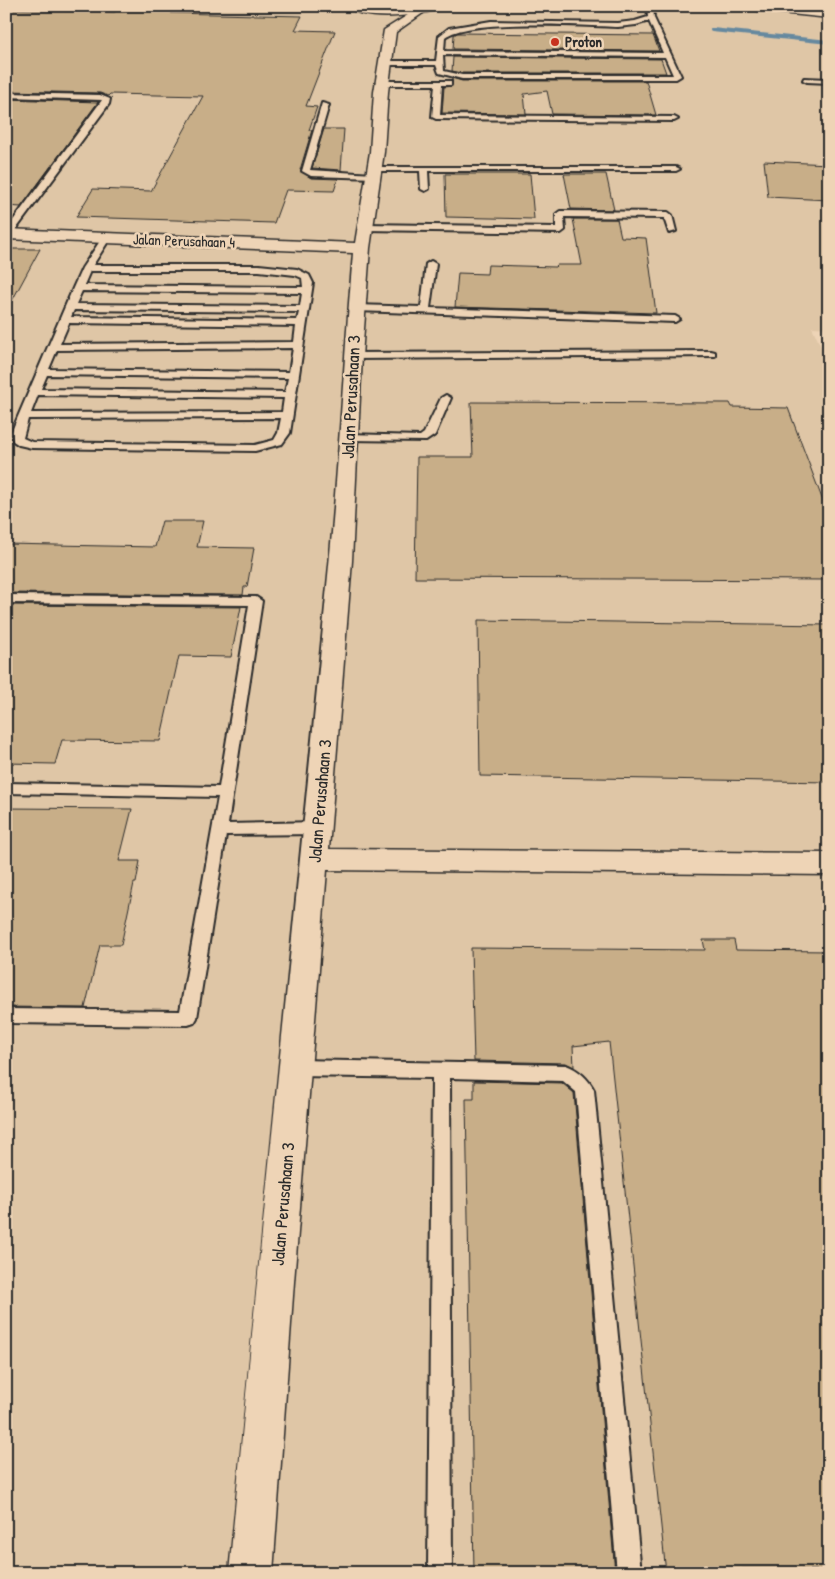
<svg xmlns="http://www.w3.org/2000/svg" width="835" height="1579" viewBox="0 0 835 1579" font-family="'Patrick Hand',sans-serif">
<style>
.built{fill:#dfc6a6}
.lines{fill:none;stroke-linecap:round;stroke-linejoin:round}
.stream{stroke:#66899f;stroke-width:4}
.building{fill:#c8ae88;stroke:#2b2b2b}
.service-casing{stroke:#2b2b2b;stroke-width:4}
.minor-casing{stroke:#2b2b2b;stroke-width:3}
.primary-casing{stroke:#2b2b2b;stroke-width:3}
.service{fill:#eed4b6;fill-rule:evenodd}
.minor{fill:#eed4b6;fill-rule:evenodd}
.primary{fill:#eed4b6;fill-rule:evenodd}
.poi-dot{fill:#c8321e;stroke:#eed4b6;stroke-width:2}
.labels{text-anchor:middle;stroke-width:5;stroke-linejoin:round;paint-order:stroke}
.far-poi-label{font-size:15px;font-weight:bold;fill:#2b2b2b;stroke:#eed4b6;text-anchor:start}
.far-street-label{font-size:15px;fill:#2b2b2b;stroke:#eed4b6}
.street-label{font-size:18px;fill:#2b2b2b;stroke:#eed4b6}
</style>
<rect width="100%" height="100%" fill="#eed4b6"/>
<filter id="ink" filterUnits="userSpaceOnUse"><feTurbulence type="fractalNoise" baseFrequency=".02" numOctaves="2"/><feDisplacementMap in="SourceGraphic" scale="10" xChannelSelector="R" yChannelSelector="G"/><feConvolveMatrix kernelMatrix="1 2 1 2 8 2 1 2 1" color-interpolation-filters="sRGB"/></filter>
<g filter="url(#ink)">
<path class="built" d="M6,6H701L829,20V328L812,327L829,364V1573H6Z"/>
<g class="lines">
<path class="stream" d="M712,30L829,42"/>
</g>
<path class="building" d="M119,6H175L171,13L302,16L295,30L335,31L306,106L317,107L309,130H312L300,170L311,178L338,179L334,191L286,190L274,223L76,217L93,189L151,191L203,96L110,94L108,96L100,93L6,91V9L115,12Z
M457,33L653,35L659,51L453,49L454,35Z
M453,57L661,59L666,73H462L452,71Z
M452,78L462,81H646L656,115L552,114L547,91L524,94L526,114L442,113L444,87L452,86Z
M6,99L98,102L21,207L6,206Z
M324,129H344L341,170L312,168Z
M764,161L829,164V200L768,197Z
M445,174H530L534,219L446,217Z
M564,174H606L614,210L571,209Z
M573,219H617L621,237L646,238L656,313L455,307L458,273L487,274L488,265L555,267L557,265H582Z
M6,249H40L6,312Z
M471,402L730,403L732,407L788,408L829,517V580L415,578L417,457H473Z
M162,521H203L197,547L254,548L247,587H244L243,595L6,593V544L155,547Z
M6,605L241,607L231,657L179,656L160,741L62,740L55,764L6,763Z
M478,620L829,625V782L480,776Z
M6,808L132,809L119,861H140L136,883H134L121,945H100L85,1008L6,1007Z
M703,940H734L736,950L829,951V1570L742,1569L743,1573H666L609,1042L573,1046L574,1067L566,1063L474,1061L471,948L705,950Z
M474,1081L562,1083L574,1093L615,1573H474L466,1099H474Z"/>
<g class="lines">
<g class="service-casing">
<path id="service" d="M647,6H653L654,18L681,76L676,79H462L439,73L436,65H386L383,63L386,61H436L439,36L449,28L491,21L618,23L635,21L648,17ZM649,21L663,53L444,51L445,37C470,18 583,26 618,27L636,25ZM443,55L665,57L673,75H462L444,71Z
M804,78L829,79V83L807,82L803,80Z
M379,81H451V85H442L440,115L674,117L678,119L674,121L436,119L432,117L435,85H382L378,83Z
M6,93L100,95L110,99L109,104L11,236H6V230L102,100L6,97Z
M322,103L329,105L310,170L373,174L377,176L376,178L311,176L302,171Z
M372,167H676L680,169L676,171H428L429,189L425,191L421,189L420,171H375L371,169Z
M560,211L668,212L672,215L676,231L669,233L664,218L564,217L565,230L561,233L365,230L361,227L365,224L556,227V214Z
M107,234L111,237L93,265H259L297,269L309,275L313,283L290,433L282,444L255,451L32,448L19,445L13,441L11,433L73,288L82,268L104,235ZM90,271H259L295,275L302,278L303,287L84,285ZM82,291L302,293L300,306L76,304ZM74,310L299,312L297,320L71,317ZM69,323L296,326L294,342L60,344ZM293,348L289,372L49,369L57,350ZM47,375L288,378L285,392L41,389ZM38,395L284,398L282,412L31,413ZM281,418L278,433L274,440L255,445L32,442L23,438L28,419Z
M431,261L436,264L430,308L675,316L680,319L675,322L356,311L351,308L356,305L421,307L426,264Z
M711,351L715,352V356L353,359L348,356L353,353Z
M446,395L451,398L435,435L426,441L348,440L342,437L348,434L420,436L424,433L441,398Z
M6,595L256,597L262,601L228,824L318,822L323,824L326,828L323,832L318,834L226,835L197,1018L194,1023L188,1025L6,1023V1009L180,1011L218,797L6,793V783L219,787L249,605L6,603Z
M296,1060L566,1065C579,1070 588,1078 594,1090L641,1573H617L576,1092L563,1081L450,1078L452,1573H428L432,1078L296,1076L290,1073L287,1068L290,1063Z"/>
</g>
<g class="minor-casing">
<path id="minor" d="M419,8L423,9L425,11L423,13L396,32L388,92L384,152L370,248L362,356L352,561L329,849L829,853V875L327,870L294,1282L273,1573H229C260,1237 297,901 329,565C339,461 344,357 353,253L6,239V229L355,243L370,152L374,92L384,30Z"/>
</g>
<g class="primary-casing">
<path id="primary" d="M347,6L394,10L442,6L440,8C419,16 365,23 347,6Z
M735,6H777L829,11V18L741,9Z"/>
</g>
<use href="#service" class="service"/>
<use href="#minor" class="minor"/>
<use href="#primary" class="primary"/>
</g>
</g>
<circle class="poi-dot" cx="555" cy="42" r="5"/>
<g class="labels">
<g class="far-poi-label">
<text x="565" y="47">Proton</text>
</g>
<g class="far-street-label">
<text transform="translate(184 241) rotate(2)" y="5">Jalan Perusahaan 4</text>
</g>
<g class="street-label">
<text transform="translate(351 397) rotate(-87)" y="6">Jalan Perusahaan 3</text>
<text transform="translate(320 801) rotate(-85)" y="6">Jalan Perusahaan 3</text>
<text transform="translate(283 1204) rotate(-85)" y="6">Jalan Perusahaan 3</text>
</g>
</g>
<rect width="835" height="1579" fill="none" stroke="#eed4b6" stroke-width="25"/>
<rect x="12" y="12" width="810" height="1554" fill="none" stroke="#2b2b2b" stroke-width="2" filter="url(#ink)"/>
</svg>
